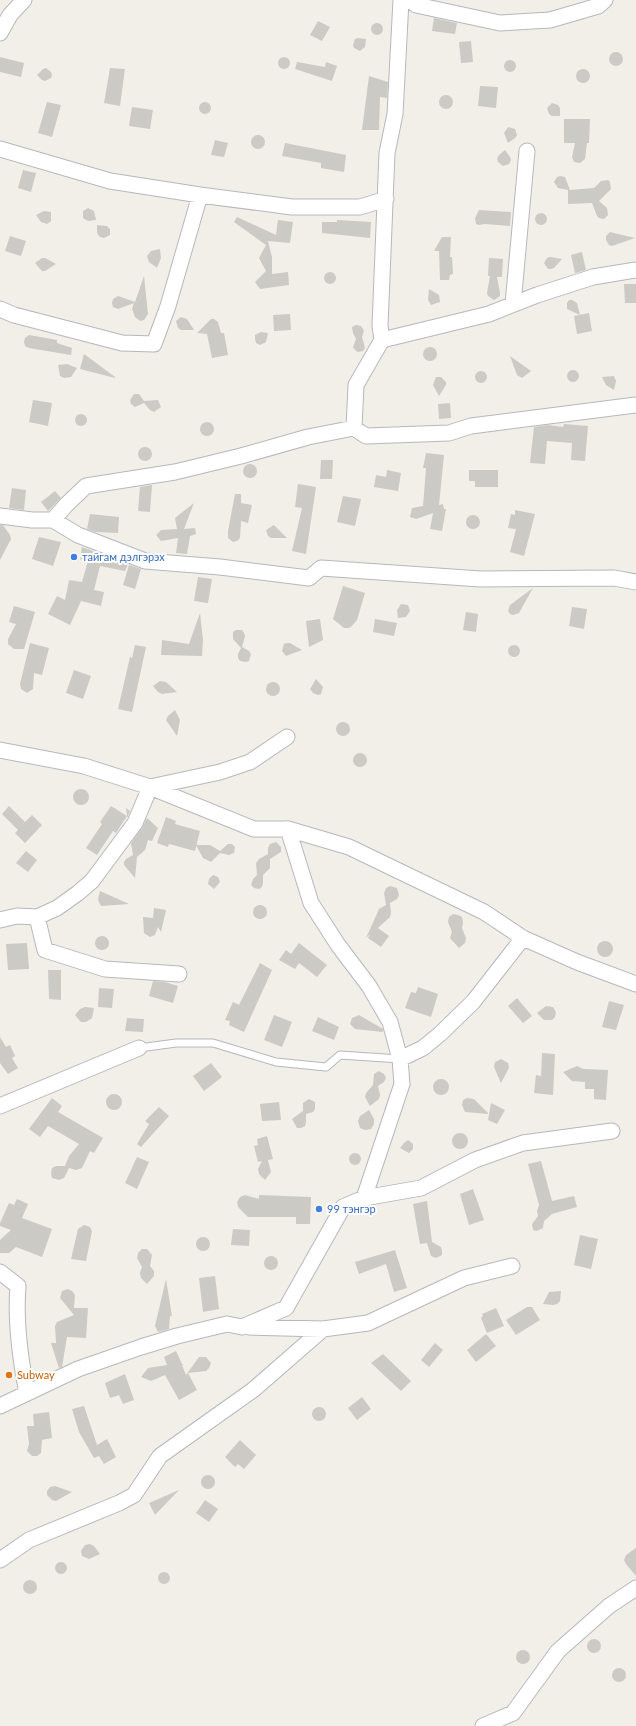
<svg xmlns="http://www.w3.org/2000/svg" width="636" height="1726" viewBox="0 0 636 1726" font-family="Lato,sans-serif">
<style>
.building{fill:#cccac5}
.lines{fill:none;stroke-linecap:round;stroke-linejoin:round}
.lane-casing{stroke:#b5b8bc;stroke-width:9}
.street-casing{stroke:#b5b8bc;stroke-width:17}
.lane{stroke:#fff;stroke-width:7}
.street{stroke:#fff;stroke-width:15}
.shop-dot{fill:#3f7fe0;stroke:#fff;stroke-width:1.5}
.food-dot{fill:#e8710a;stroke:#fff;stroke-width:1.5}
.labels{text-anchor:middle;stroke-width:4;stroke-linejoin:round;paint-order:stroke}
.shop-label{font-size:11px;fill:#366cbe;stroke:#fff;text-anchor:start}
.food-label{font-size:11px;fill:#c56008;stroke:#fff;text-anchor:start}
</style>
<rect width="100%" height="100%" fill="#f1efe8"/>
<path class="building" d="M434,18L457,23L455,34L432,31Z
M318,21L330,27L322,41L310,35Z
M371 29a6 6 0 1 1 12 0a6 6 0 1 1-12 0Z
M358,38L366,39L365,47L360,51L354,48L353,45L355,39Z
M471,41L473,62L461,63L459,42Z
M609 59a7 7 0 1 1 14 0a7 7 0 1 1-14 0Z
M278 63a6 6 0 1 1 12 0a6 6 0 1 1-12 0Z
M0,57L24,63L21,77L0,72Z
M504 66a6 6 0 1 1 12 0a6 6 0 1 1-12 0Z
M297,62L325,67L326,62L337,66L332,81L295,69Z
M46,68L51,72L52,75L51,78L45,81L42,80L37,75L43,69Z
M110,68L125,69L120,106L104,103Z
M576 76a7 7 0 1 1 14 0a7 7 0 1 1-14 0Z
M369,76L388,82L387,98L380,97L379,130H362Z
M480,86L498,87L496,108L478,106Z
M439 102a7 7 0 1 1 14 0a7 7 0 1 1-14 0Z
M199 108a6 6 0 1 1 12 0a6 6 0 1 1-12 0Z
M47,102L61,105L52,137L38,133Z
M552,103L558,105L560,108V116H552L549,114L547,108Z
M132,107L153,110L150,129L129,126Z
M564,119H590L589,143H587L585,159L580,163L574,162L572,157L575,143H564Z
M508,127L515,129L517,135L515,138L508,143L504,133Z
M251 142a7 7 0 1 1 14 0a7 7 0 1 1-14 0Z
M215,140L228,143L224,157L211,155Z
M285,143L346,155L344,172L321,168V163L282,156Z
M505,150L510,157L511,160L509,164L503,166L498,162L497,159L499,155Z
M23,170L36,173L31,192L18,188Z
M560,176L565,177L570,190L594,188L601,181L608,180L610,182L611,189L599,201L607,208L608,215L604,219L599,218L597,216L592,203L568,204V190L558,188L554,182L557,177Z
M88,208L94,211L96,220L88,221L83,218V211Z
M479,210L511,212L510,226L485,224L479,225L476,224L475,218Z
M44,211L51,212V221L47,224L41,222L36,215Z
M535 219a6 6 0 1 1 12 0a6 6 0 1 1-12 0Z
M237,217L276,235L278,220L293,222L290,243L268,241L272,257V274L288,272L289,285L260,289L255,282L266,271L259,258L266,245L234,222Z
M337,220L371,222L370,238L322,233V222H337Z
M97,225L107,226L110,229V235L104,238L100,237L97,233Z
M610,232L635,238L612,246L609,245L606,240V236Z
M10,236L26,241L21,256L5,251Z
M442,237H451L450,257H452L453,274L450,275L449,280H440L439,251H434Z
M160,249L161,258L157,268L149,262L147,256L151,251Z
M582,252L586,270L575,273L571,255Z
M550,257L562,259L554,268L551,269H548L544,263L547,258Z
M42,258H45L56,264L45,271H42L35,263Z
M489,258L503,259L502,277H497L500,293V296L494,300L488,296L487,293L490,276H488Z
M324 278a6 6 0 1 1 12 0a6 6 0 1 1-12 0Z
M144,276L148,314L144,320L140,321L135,317L132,309L134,303L118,309L113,307L112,303L113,299L118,296L135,302Z
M624,284H636V303H625Z
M429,289L439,295L440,302L431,305L428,300Z
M569,300H572L577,303L580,315L567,309V303Z
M589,313L592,331L577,334L574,316Z
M290,314L291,330L274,331L273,315Z
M181,317L187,319L194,330H181L178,328L176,321Z
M211,319H214L218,322L221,333H224L228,355L212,358L207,334L197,333Z
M356,325L361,326L364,331L362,337L365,348L363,351L358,352L355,350L353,347L356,339L353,333L352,327Z
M261,332L268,333L266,342L260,345L256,343L255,339V335Z
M29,335L57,340V343L72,348L71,355L29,348L25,346L24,342L25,338Z
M423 354a7 7 0 1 1 14 0a7 7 0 1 1-14 0Z
M84,354L115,377V378L80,369Z
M510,356L531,371L522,378L517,375Z
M67,364L77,368L71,377L64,378L60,376L58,365Z
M567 376a6 6 0 1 1 12 0a6 6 0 1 1-12 0Z
M475 377a6 6 0 1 1 12 0a6 6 0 1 1-12 0Z
M614,376L616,381L614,390L606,385L602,377Z
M436,377H441L446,382V385L439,396L433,385Z
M134,394H139L144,401L158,400L161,407L154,412L150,410L144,403L135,407L131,404L130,400Z
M33,400L52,403L48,426L29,422Z
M450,403L451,418L439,419L438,404Z
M75 420a6 6 0 1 1 12 0a6 6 0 1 1-12 0Z
M200 429a7 7 0 1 1 14 0a7 7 0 1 1-14 0Z
M564,424L588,426L585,461L571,460L572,443L547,441L545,464L530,463L534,427L548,425L563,427Z
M138 454a7 7 0 1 1 14 0a7 7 0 1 1-14 0Z
M426,453L444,455L439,505L443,504L444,509H446L442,531L430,529L433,513L416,519L410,517L412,508L423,506L426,468H423Z
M321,460H333L332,479H320Z
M243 471a7 7 0 1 1 14 0a7 7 0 1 1-14 0Z
M387,470L401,473L398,491L374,487L376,475L386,477Z
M469,470H498V487H475V481H469Z
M298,484L316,487L306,554L292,551L302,508L295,507Z
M152,485L150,512L138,511L140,487Z
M12,488L26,490L24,510L9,508Z
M55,491L61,498L48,511L41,502Z
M235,494H241V503L252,505L248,523L241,521L240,538L237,541L233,542L228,538V531Z
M343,496L361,499L355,526L337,522Z
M194,503L184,529L195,528L196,534L190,536L187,554L176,553L178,538L161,541L156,535L161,530L177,529L175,518Z
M515,510L535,514L524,556L510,552L516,529L508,528L511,514L515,515Z
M90,514L119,517L118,533L96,532L87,529Z
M466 522a7 7 0 1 1 14 0a7 7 0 1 1-14 0Z
M0,525H3L10,535L11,539L0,560Z
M274,525L287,538H271L268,536L266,530Z
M39,537L61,542L53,566L32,559Z
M82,547L128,564L125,571L100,566L94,590L104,592L101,606L81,601L70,625L48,614L57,596L65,600L69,580L82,582L88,561L80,559Z
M129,565L141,569L135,589L123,585Z
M198,577L212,579L208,603L194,601Z
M343,586L365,593L357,620L351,627L348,628H344L333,619Z
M533,588L519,613L513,615L510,614L508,611L510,605Z
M401,604L408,605L410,611L406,617L398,618L397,610Z
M14,606L35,612L24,649H14L8,644V639L16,624L9,622Z
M572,607L587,609L584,629L569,626Z
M466,612L478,614L476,632L463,630Z
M200,613L203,640L202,656L161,655L162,640L189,644Z
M320,619L323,640L309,647L306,621Z
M375,619L397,623L394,636L373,632Z
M236,630H242L244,633L245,636L242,647L249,651L251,654L249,661L246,662L240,661L238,658V654L241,648L233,639V632Z
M30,643L49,648L42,675L34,673L33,689L27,693L21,689L20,684Z
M287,643H290L302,650L286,656L282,651L284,644Z
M508 651a6 6 0 1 1 12 0a6 6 0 1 1-12 0Z
M135,645L146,647L132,712L118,709L130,657L132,658Z
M74,670L91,676L83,699L66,693Z
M316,679L323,687L321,694L318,695L313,693L310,689Z
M160,681L166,682L177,692L162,694L158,692L153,686Z
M266 689a7 7 0 1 1 14 0a7 7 0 1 1-14 0Z
M175,710L180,720L177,736L166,720L168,716Z
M336 729a7 7 0 1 1 14 0a7 7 0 1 1-14 0Z
M353 760a7 7 0 1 1 14 0a7 7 0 1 1-14 0Z
M73 797a8 8 0 1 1 16 0a8 8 0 1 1-16 0Z
M9,806L25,822L32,815L42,825L25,843L15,833L18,830L2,814Z
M111,806L127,816L126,808L130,811L127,818V816L116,833L113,831L97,855L86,848L102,824L100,822Z
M166,817L176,821L175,824L200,831L195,851L169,844L168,847L157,843Z
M147,818L158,828L152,841L148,840L145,850L137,857L135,878L124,865V862L126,859L133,855L131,843L142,828Z
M276,842L281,847V852L270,859V868L263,875V883L262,887L259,889L254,888L251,885L253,879L257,875L256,863L259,859L268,854V848L270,844Z
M228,844H232L235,847L234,853L229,855L220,853L211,862L203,858L196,845H210L220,851Z
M26,851L37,860L28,872L16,863Z
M213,875L218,877L220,882L214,889L208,884L209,879Z
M390,886L397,888L399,895L397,899L390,903L391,913L390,917L378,928L389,936L381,947L368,938L370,934L366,938L379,909L386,905L384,893L386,888Z
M100,891L129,904L101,906L98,900Z
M253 912a7 7 0 1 1 14 0a7 7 0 1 1-14 0Z
M154,908L166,910L161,932L158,927L155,935L150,937L144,933L143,917L153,918Z
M453,914L458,915L462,917L463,923L462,928L466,938L465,943L459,948L450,938L452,932L448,922L449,917Z
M95 943a7 7 0 1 1 14 0a7 7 0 1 1-14 0Z
M597 949a8 8 0 1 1 16 0a8 8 0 1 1-16 0Z
M27,943L29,969L8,970L6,944Z
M299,943L327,965L317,977L299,963L295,969L279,960L286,950L291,954Z
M260,963L272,970L244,1032L229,1025L230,1021L225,1020L233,1002L239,1005Z
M48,970H61V1000L49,999Z
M153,981L165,982L178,986L173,1003L149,996Z
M418,987L438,994L431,1017L405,1008L411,992L416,993Z
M99,988L114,989L112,1008L98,1007Z
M517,998L532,1016L523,1023L508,1006Z
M609,1001L624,1005L616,1030L602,1027Z
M546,1006L553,1007L556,1012L555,1017L552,1020H544L537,1013Z
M85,1007L94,1008L92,1018L86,1022H81L75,1015L80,1009Z
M274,1015L292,1022L282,1047L264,1040Z
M359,1015L383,1029V1032L355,1029L350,1024L352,1018Z
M318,1017L339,1027L334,1040L312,1031Z
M127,1018L144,1019L143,1032L125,1031Z
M0,1037L6,1047L10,1045L15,1056L12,1058L18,1068L8,1074L0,1063Z
M542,1053L555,1054L553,1095L534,1093L536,1075L541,1076Z
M501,1059L508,1063L509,1068L501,1083L494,1067L495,1062Z
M211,1063L222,1077L204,1091L193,1076Z
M577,1066L583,1069L608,1070L606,1100L594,1099V1089H585V1082L572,1081L563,1072Z
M379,1071L384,1074L386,1078L384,1082L378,1086L380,1095L379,1099L370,1106L365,1097L366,1093L373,1085L374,1074Z
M433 1087a8 8 0 1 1 16 0a8 8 0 1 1-16 0Z
M106 1102a8 8 0 1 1 16 0a8 8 0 1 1-16 0Z
M52,1098L62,1106L58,1112L103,1138L94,1153L90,1151L82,1168L76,1170L69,1168L64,1178L59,1180L52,1178L51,1173L52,1168L56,1166H65L69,1156L79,1144L48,1126L40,1137L29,1129Z
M467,1098L474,1099L489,1114L465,1112L462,1105L463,1100Z
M309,1099L315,1102V1109L313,1112L306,1114V1122L305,1126L301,1128H297L292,1119L303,1111V1103Z
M279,1102L281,1120L262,1121L260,1104Z
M491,1103L505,1110L497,1124L488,1120Z
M159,1107L169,1116L141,1147L137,1144L149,1124L145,1121Z
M369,1110L374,1119V1124L371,1129L365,1130L360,1128L358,1121L360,1116Z
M452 1141a8 8 0 1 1 16 0a8 8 0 1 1-16 0Z
M267,1136L273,1159L268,1160L271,1172L265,1180L259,1174L258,1169L262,1161L258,1162L254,1146L258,1145L257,1139Z
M408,1140L413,1144V1149L409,1153L400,1148L404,1143Z
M349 1159a6 6 0 1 1 12 0a6 6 0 1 1-12 0Z
M137,1157L149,1162L137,1189L125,1183Z
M541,1161L552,1201L574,1196L577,1207L552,1214L544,1221L543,1228L537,1231L533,1230L532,1224L538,1216L537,1211L539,1205L528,1164Z
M473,1189L484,1220L469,1225L460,1194Z
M259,1195L311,1197L310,1224H296V1217H248L238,1207L237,1202L240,1197L245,1195L259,1199Z
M17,1199L28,1204L22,1218L52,1229L42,1257L16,1247L9,1253H0V1240L11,1230L0,1226V1223L9,1203L14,1205Z
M427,1201L432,1242L441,1247L442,1251V1255L436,1258L431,1256L427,1243L420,1244L418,1233L413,1204Z
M84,1225L90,1227L92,1231L86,1261L71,1259L78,1229Z
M233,1229L250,1230L249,1246L231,1245Z
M580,1235L598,1239L591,1269L574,1265Z
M196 1244a7 7 0 1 1 14 0a7 7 0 1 1-14 0Z
M142,1249H147L152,1255L150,1266L154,1271V1276L147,1284L141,1278L140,1273L142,1267L137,1258L138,1253Z
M395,1250L407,1288L394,1292L386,1264L359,1274L355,1262Z
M264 1263a7 7 0 1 1 14 0a7 7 0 1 1-14 0Z
M215,1276L219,1309L203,1312L199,1278Z
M166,1279L172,1316H170L169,1329L158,1332L155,1326Z
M68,1289L72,1291L75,1295L74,1308H88L86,1338L67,1337L62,1367L59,1368L51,1343H56L55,1326L57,1322L74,1315L60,1298L62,1291Z
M561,1291L560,1301L557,1304L553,1305L543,1304L549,1292Z
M527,1307H532L540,1320L516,1335L506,1320Z
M496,1308L504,1326L487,1333L481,1318L483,1316L482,1314Z
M486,1334L496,1346L476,1362L467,1350Z
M435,1343L443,1350L429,1367L421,1360Z
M176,1351L182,1364H184L182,1365L186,1375L199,1357H206L211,1363L209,1368L206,1371L188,1373L197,1390L179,1400L165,1375L151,1381L141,1377L148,1368L167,1365L164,1357Z
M383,1354L411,1381L401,1391L371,1363Z
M125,1374L134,1400L123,1404L119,1395L110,1398L105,1383Z
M362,1397L371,1409L357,1420L348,1408Z
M84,1406L97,1445L107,1439L116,1457L104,1464L99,1456L94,1458L79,1432L72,1409Z
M312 1414a7 7 0 1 1 14 0a7 7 0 1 1-14 0Z
M49,1412L52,1438L42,1440L41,1453L37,1456H32L27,1451L29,1444L27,1426H34L33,1414Z
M240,1440L256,1455L244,1469L238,1464L235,1467L225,1457Z
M201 1482a7 7 0 1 1 14 0a7 7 0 1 1-14 0Z
M55,1486L72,1492L56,1501L52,1500L47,1495V1491L50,1487Z
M179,1490L155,1515L149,1503Z
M205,1500L218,1509L209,1522L196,1513Z
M90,1544L94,1546L100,1554L89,1559L82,1556L81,1551L85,1545Z
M636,1548V1576L626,1564L624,1560L626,1555Z
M55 1568a6 6 0 1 1 12 0a6 6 0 1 1-12 0Z
M158 1578a6 6 0 1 1 12 0a6 6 0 1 1-12 0Z
M23 1587a7 7 0 1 1 14 0a7 7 0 1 1-14 0Z
M587 1646a7 7 0 1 1 14 0a7 7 0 1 1-14 0Z
M516 1657a7 7 0 1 1 14 0a7 7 0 1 1-14 0Z
M612 1675a7 7 0 1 1 14 0a7 7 0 1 1-14 0Z"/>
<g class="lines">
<g class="lane-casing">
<path id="lane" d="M139,1048L176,1043H213L276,1062L326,1067L340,1055L400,1059"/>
</g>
<g class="street-casing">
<path id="street" d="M410,0L416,5L500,23L550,20L598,6L605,0
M0,33L10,15L24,0
M0,149L110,181L200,195L292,207H360L386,199
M513,304L527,151
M0,309L14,315L122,343L154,344L168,306L200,195
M382,340L489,314L537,295L593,277L636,270
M354,428L356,385L382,340L380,326L387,153L395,114L401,0
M0,516L32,520H53L78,535L145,561L220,567L309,578L321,568L481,579L614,578L636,582
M53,520L66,505L86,486L175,472L241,456L308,437L354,428L366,436L449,433L471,426L636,405
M0,750L84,766L150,787L254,829H288L349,847L484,912L523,938L577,962L636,984
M288,829L311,903L338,945L369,986L390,1022L400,1059
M37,917L45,950L105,969L179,974
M0,920L17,916L37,917L57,908L78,893L92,881L135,823L150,787L220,772L250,762L287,737
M0,1106L139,1048
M364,1198L402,1084L400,1059L423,1048L440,1034L473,1002L523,938
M0,1272L18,1286C15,1322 20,1358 27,1393
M249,1327L323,1329L368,1323L464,1278L512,1266
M0,1406L78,1369L141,1347L177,1336L227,1324L242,1327L286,1308L343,1207L364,1198L421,1188L475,1160L523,1143L612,1131
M0,1560L29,1540L119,1503L134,1495L160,1456L253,1390L323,1329
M483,1726L513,1713L558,1651L609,1606L636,1588"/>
</g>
<use href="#lane" class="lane"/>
<use href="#street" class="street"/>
</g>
<g class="shop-dot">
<circle cx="74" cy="557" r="4"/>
<circle cx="319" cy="1209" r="4"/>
</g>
<circle class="food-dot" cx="9" cy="1375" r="4"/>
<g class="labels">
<g class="shop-label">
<text x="82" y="561">тайгам дэлгэрэх</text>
<text x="327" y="1213">99 тэнгэр</text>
</g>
<g class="food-label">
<text x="17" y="1379">Subway</text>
</g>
</g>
</svg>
